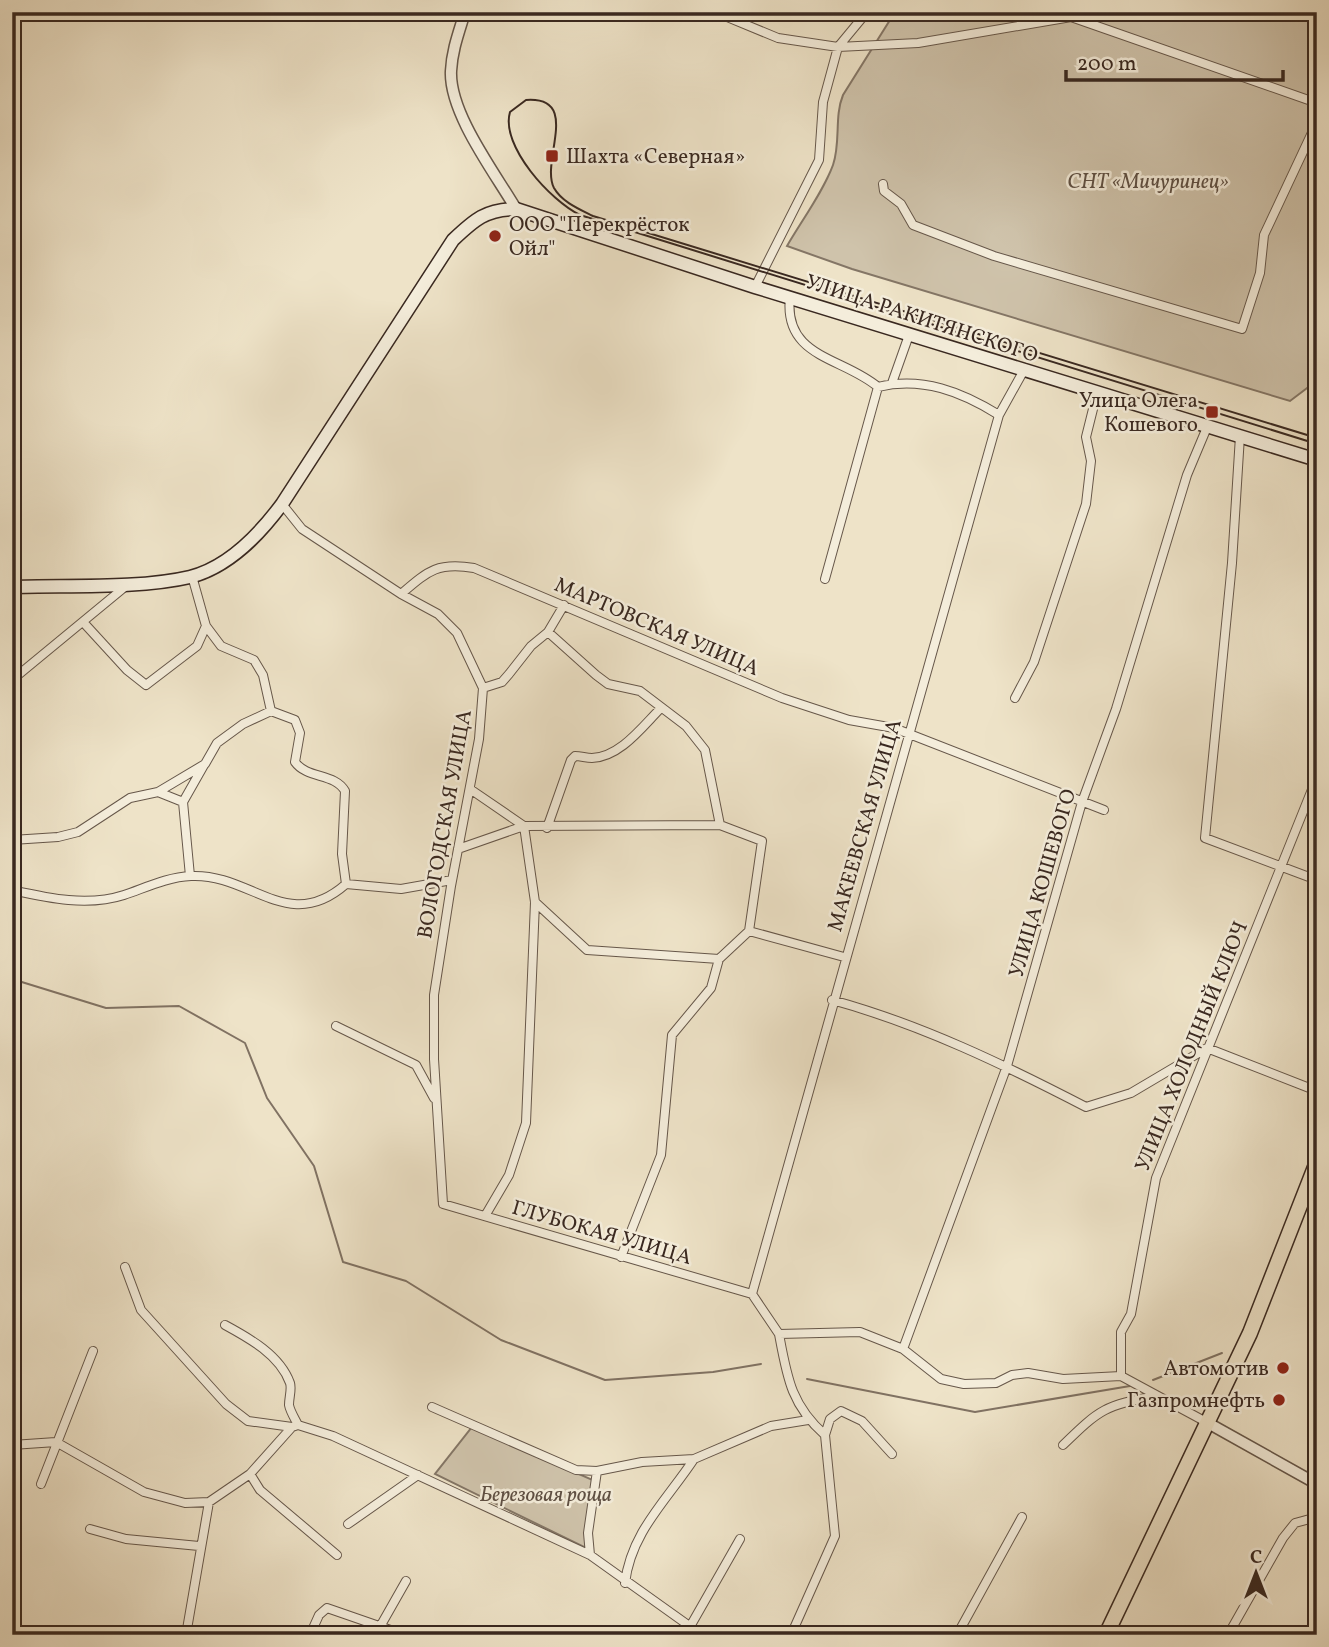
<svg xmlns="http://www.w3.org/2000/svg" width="1329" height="1647" viewBox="0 0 1329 1647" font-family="Vollkorn,serif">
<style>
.green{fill:#cfc3ab;stroke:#847666;stroke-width:2}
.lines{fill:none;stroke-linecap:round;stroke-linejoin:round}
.stream{stroke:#807263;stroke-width:2}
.minor-casing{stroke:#66574a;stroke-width:10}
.tertiary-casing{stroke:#66574a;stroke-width:13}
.secondary-casing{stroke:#392820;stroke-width:15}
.primary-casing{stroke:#392820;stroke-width:17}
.minor{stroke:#f4eddb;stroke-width:8}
.tertiary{stroke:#f4eddb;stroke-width:10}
.secondary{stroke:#f4eddb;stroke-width:12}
.primary{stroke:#eee3c8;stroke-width:14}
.tram{stroke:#392820;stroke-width:2}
.poi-dot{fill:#8f2418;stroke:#f4eddb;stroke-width:2.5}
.labels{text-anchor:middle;stroke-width:5;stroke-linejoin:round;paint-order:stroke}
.poi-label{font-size:21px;fill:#392820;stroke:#f4eddb;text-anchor:end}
.park-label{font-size:21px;font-style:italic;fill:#5e4f43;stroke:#f4eddb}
.street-label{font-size:21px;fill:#392820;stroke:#f4eddb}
</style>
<rect width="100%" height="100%" fill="#eee3c8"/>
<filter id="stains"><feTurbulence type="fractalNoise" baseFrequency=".00286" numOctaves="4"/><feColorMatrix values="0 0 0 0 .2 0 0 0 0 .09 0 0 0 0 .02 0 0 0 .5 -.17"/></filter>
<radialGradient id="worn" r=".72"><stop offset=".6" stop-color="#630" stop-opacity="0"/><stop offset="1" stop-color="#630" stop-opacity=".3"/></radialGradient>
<path class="green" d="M895,12H1317L1315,382L1290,401L852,269L787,246C802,220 823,192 833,165C841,142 834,117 843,95Z
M472,1427L595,1481L586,1548L435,1474Z"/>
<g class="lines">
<path class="stream" d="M12,979L106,1008L179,1006L245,1043L267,1098L314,1166L343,1262L406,1281L501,1340L605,1380L713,1372L761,1364
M807,1379L975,1412L1130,1386
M1153,1380L1222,1353"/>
<g class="minor-casing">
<path id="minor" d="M715,12L778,38L838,47L918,43L1071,17L1317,103
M883,184L884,191L901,204L913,225L994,256L1242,329L1260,273L1264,235L1317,122
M755,287L819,160L823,102L838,47L867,12
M790,297C783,358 843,357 878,387L825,579
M892,383L909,335
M878,387C922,376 962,392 999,415
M1240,436L1232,563L1205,838L1317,880
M282,504L302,529L401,594L438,614L457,633L483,688L479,739L451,886L434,995V1059L443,1204L752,1294
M401,594C428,571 437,562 474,568L782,698L849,720L894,728L1104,810
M83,622L127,670L146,685L197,646L206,626
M548,632L596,675L608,684L640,691L686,726L705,750L720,825
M12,680L126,586
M483,688L502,682L509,674L531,646L548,632L564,605
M1015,698L1034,662L1086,504L1091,461L1086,437L1097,393
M271,711L295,720L300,733L295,762C307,779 335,773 345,791L342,854L346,884
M470,789L524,826L720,825L762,841L749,931L719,959L587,950L535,902
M158,792L183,802L190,876
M183,802L204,765
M547,828L571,760L575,756C581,756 586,758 592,758C620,757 642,727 660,709
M12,840L58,837L78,832L130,798L158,792L205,764L217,743L243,724L271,711L263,675L254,660L221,646L206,626L192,576
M458,849L524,826L535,902L526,1123L509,1175L485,1216
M12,890C48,898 87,907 124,895C145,888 167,877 191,876C251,873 288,935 346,884L401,889L452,880
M749,931L844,957
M832,1000C920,1024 1005,1065 1086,1107L1131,1093L1207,1048L1317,1091
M336,1026L416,1065L434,1098
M621,1257L661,1155L672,1035L711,988L719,959
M125,1267L141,1310L226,1404L248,1421L292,1427
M752,1294L999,415L1024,370
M752,1294L779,1334L860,1332L903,1349L941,1379L964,1384L996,1383L1012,1375L1028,1373L1063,1379L1121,1376L1208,1423
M225,1325C249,1338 280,1355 290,1383C292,1389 289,1397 289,1405C290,1411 295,1419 298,1425
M779,1334C787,1377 791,1405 825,1435L835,1536L791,1635
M903,1349L1007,1066L1082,802L1116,709L1187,475L1208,425
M1121,1376V1332L1131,1314L1156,1178L1317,777
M432,1407L576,1470L597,1471L642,1462L694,1459L771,1426L808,1420
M825,1435L830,1419L841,1411L862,1421L892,1454
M12,1445L56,1442L144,1492L185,1503L209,1502L250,1474L292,1427L298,1425L333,1436L590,1555L702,1635
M1063,1445C1100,1409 1105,1405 1157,1396
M250,1474L260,1490L337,1555
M41,1484L93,1351
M348,1524L418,1475
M90,1529L126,1539L199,1546
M590,1555L588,1533L597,1471
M625,1583C631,1532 667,1500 694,1459
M381,1625L406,1581
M691,1625L740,1539
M186,1635L209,1502
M310,1635L319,1615L327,1608L405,1635
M957,1635L1022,1517
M1228,1635L1283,1538L1295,1523L1317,1517"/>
</g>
<g class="tertiary-casing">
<path id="tertiary" d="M465,12C459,32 452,50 451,71C449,113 495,173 516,209
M1208,1423L1317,1484"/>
</g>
<g class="secondary-casing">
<path id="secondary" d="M12,587C66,585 139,589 190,577C229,567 259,535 282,504L453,240C474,220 486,209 516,209L755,287L1317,460"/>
</g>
<g class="primary-casing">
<path id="primary" d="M1106,1635L1250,1333L1317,1162"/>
</g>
<use href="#minor" class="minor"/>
<use href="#tertiary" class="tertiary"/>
<use href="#secondary" class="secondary"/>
<use href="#primary" class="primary"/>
<path class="tram" d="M1317,438L593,216C579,209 562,202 554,188C540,161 582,96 526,100L510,112C500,146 551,201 580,215L1317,444"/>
</g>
<g class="poi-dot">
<rect x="545" y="149" width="14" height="14" rx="3.5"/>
<circle cx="495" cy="236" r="7"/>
<rect x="1205" y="405" width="14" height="14" rx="3.5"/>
<circle cx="1283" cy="1368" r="7"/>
<circle cx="1279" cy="1400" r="7"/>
</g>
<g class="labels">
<g class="poi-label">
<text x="566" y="163" text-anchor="start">Шахта «Северная»</text>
<text x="509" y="231" text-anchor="start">ООО "Перекрёсток<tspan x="509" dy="24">Ойл"</tspan></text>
<text x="1198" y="407">Улица Олега<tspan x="1198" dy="24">Кошевого</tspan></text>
<text x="1269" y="1375">Автомотив</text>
<text x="1265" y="1407">Газпромнефть</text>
</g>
<g class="park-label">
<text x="1148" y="188">СНТ «Мичуринец»</text>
<text x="546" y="1501">Березовая роща</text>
</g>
<g class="street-label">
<text transform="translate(922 318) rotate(18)" y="7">УЛИЦА РАКИТЯНСКОГО</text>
<text transform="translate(657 626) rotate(23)" y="7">МАРТОВСКАЯ УЛИЦА</text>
<text transform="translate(444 824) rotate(-80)" y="7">ВОЛОГОДСКАЯ УЛИЦА</text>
<text transform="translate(864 825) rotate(-74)" y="7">МАКЕЕВСКАЯ УЛИЦА</text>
<text transform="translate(1042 883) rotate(-74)" y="7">УЛИЦА КОШЕВОГО</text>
<text transform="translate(1191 1046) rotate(-68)" y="7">УЛИЦА ХОЛОДНЫЙ КЛЮЧ</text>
<text transform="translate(602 1232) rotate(16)" y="7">ГЛУБОКАЯ УЛИЦА</text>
</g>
</g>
<rect width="1329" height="1647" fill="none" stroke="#eee3c8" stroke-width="42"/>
<rect x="14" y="14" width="1301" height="1619" fill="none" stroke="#392820" stroke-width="3.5"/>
<rect x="21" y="21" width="1287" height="1605" fill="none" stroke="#392820" stroke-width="2"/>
<g transform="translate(1256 1573)" stroke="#f4eddb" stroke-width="5" paint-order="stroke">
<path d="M0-5L12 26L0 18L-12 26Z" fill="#392820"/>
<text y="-10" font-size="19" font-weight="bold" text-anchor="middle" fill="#392820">С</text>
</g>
<path d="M1066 70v10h217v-10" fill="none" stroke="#392820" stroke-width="3.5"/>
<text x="1077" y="70" font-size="21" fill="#392820" stroke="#f4eddb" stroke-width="5" paint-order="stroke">200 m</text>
<rect width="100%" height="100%" filter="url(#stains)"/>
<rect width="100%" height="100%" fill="url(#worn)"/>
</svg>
